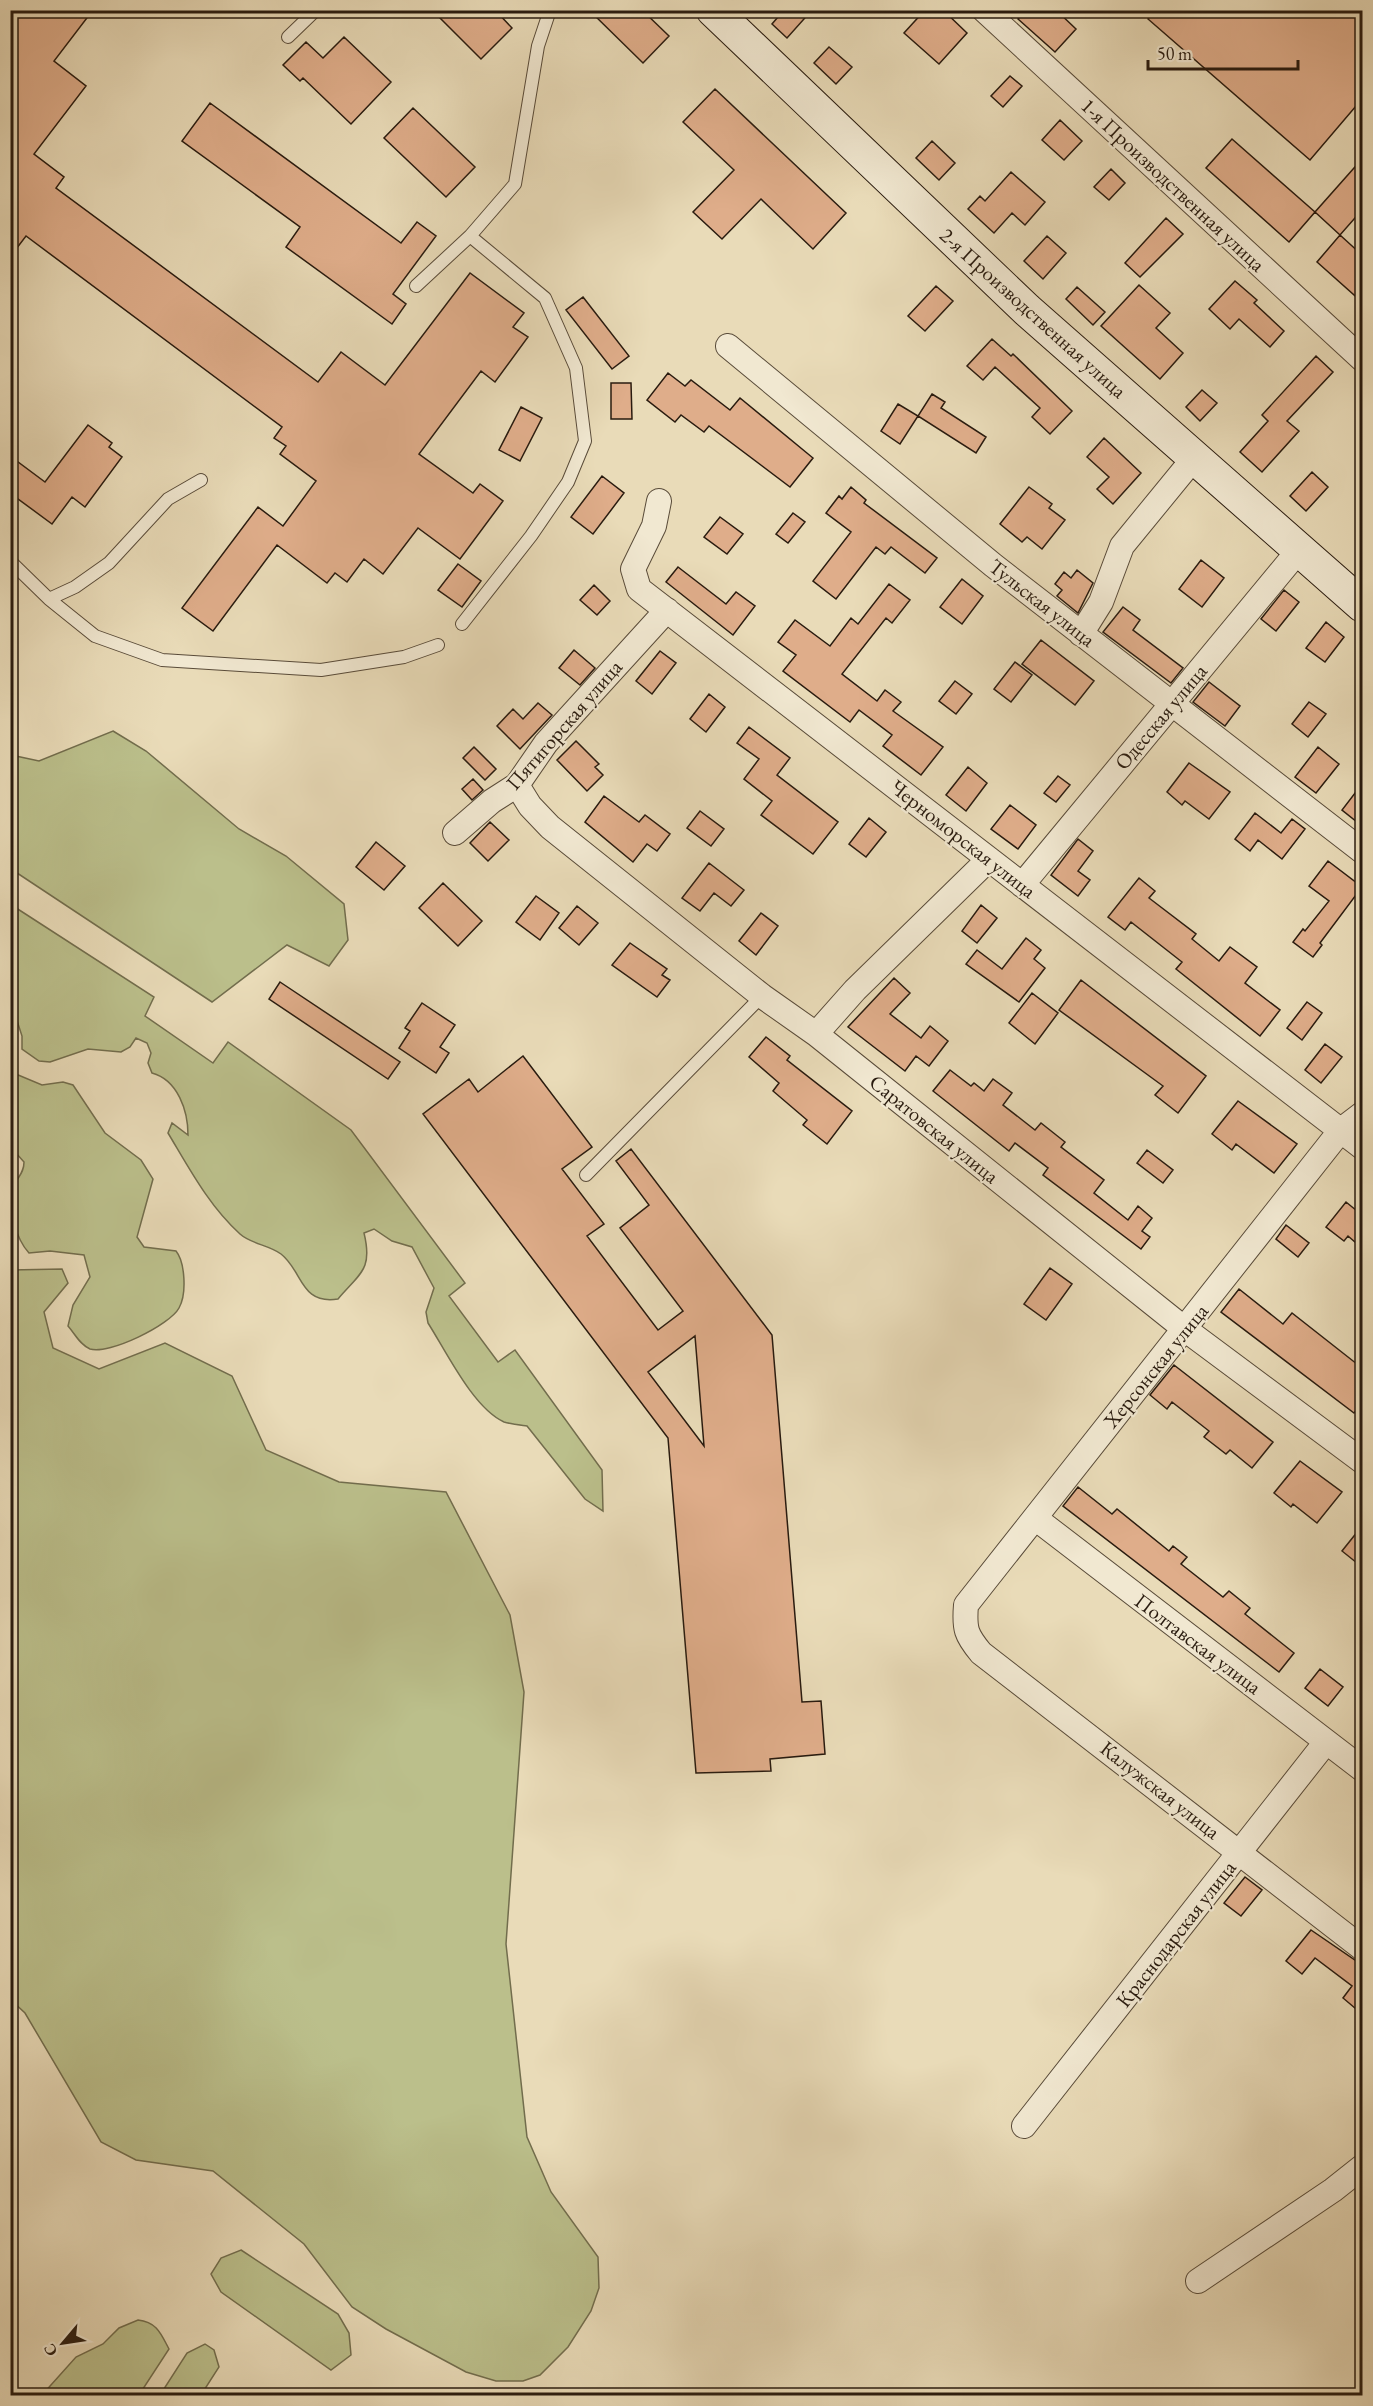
<svg xmlns="http://www.w3.org/2000/svg" width="1373" height="2406" viewBox="0 0 1373 2406" font-family="'EB Garamond',serif">
<style>
.green{fill:#bbbf8b;stroke:#726d4d;stroke-width:1.5}
.building{fill:#dfad8a;stroke:#291b0f;stroke-width:1.5;fill-rule:evenodd}
.lines{fill:none;stroke-linecap:round;stroke-linejoin:round}
.lane-casing{stroke:#594b39;stroke-width:14}
.street-casing{stroke:#594b39;stroke-width:26}
.secondary-casing{stroke:#291b0f;stroke-width:35}
.lane{stroke:#f1e8d1;stroke-width:12}
.street{stroke:#f1e8d1;stroke-width:24}
.secondary{stroke:#f1e8d1;stroke-width:33}
.labels{text-anchor:middle;stroke-width:4.5;stroke-linejoin:round;paint-order:stroke}
.street-label{font-size:21px;fill:#291b0f;stroke:#f1e8d1}
</style>
<rect width="100%" height="100%" fill="#e9dbb8"/>
<filter id="stains"><feTurbulence type="fractalNoise" baseFrequency=".00333" numOctaves="4"/><feColorMatrix values="0 0 0 0 .2 0 0 0 0 .09 0 0 0 0 .02 0 0 0 .5 -.17"/></filter>
<radialGradient id="worn" r=".72"><stop offset=".6" stop-color="#630" stop-opacity="0"/><stop offset="1" stop-color="#630" stop-opacity=".3"/></radialGradient>
<path class="green" d="M113,731L146,751L239,829L286,856L344,904L348,940L329,966L287,945L212,1002L11,869V755L39,761Z
M10,904L154,997L145,1016L213,1063L228,1042L351,1130L465,1283L449,1296L498,1362L515,1350L602,1470L603,1511L585,1499L527,1426C520,1425 511,1424 504,1422C473,1408 446,1351 428,1323L426,1312L434,1288L412,1247L392,1241L374,1229L364,1233C373,1270 360,1273 338,1299C300,1305 303,1271 281,1254C269,1245 251,1244 240,1234C209,1206 189,1168 168,1133L172,1123L188,1135C188,1111 178,1080 152,1073L148,1063L151,1053L147,1043L136,1038L130,1047L121,1052L88,1049L50,1062L39,1061L22,1049V1036L11,1002Z
M11,1072L42,1085L63,1082L73,1085L105,1133L141,1160L153,1179L137,1237L144,1247L176,1251C185,1262 187,1294 179,1308C170,1325 109,1355 90,1349C80,1345 75,1334 68,1326L73,1305L90,1277L84,1255L50,1251L29,1253C16,1239 7,1207 13,1188C17,1177 24,1174 24,1162L16,1153L11,1154Z
M62,1269L68,1283L44,1312L53,1348L99,1369L165,1343L232,1376L266,1450L339,1482L446,1492L510,1615L524,1692L506,1944L527,2137L551,2192L598,2257L599,2288L591,2311L568,2347L540,2375L523,2381H496L466,2372L386,2329L352,2307L304,2244L213,2171L136,2160L101,2142L25,2013L11,2000V1270Z
M241,2250L338,2314L349,2333L351,2355L331,2370L221,2292L211,2274L221,2258Z
M138,2320C157,2322 161,2334 169,2349L139,2395H42L76,2357L103,2344L119,2328Z
M205,2344L214,2350L219,2367L201,2395H160L187,2353Z"/>
<path class="building" d="M10,10H93L54,61L86,86L34,154L64,177L56,188L318,382L341,352L385,385L470,273L524,313L513,327L528,337L495,382L481,371L419,454L473,493L480,484L503,501L460,559L418,528L383,574L364,559L347,582L335,573L327,583L277,545L213,631L182,608L258,507L283,526L316,481L280,454L286,446L274,438L282,427L26,236L10,257Z
M432,10H495L512,28L481,59Z
M589,10H642L669,36L643,63Z
M784,10H812L787,38L772,24Z
M925,10H943L967,33L939,64L904,33Z
M1026,10H1056L1076,29L1055,52L1018,19Z
M1155,10H1362V99L1310,160L1148,19Z
M344,37L391,82L351,124L303,78L300,81L283,65L306,42L323,58Z
M829,47L852,67L836,84L814,63Z
M1010,76L1022,86L1003,107L991,96Z
M715,89L846,213L813,249L761,199L722,239L693,212L734,170L683,122Z
M210,103L401,243L417,222L436,236L393,294L406,304L392,324L286,247L300,227L182,141Z
M413,108L475,167L446,197L384,138Z
M1060,120L1082,141L1064,160L1042,140Z
M1232,139L1315,212L1289,242L1206,168Z
M932,141L955,163L939,180L916,158Z
M1362,159V210L1340,235L1315,212Z
M1111,169L1125,183L1109,200L1094,187Z
M1011,172L1045,202L1025,225L1012,213L994,233L968,209L980,196L985,201Z
M1166,218L1183,234L1140,277L1125,263Z
M1340,235L1362,255V302L1317,262Z
M1047,236L1066,253L1043,279L1024,261Z
M1235,281L1257,300L1254,303L1284,331L1270,347L1239,319L1230,329L1209,309Z
M1139,285L1170,313L1156,328L1183,353L1160,379L1101,326Z
M936,286L953,301L925,331L908,316Z
M1077,287L1105,312L1093,325L1066,299Z
M583,297L629,356L612,369L566,310Z
M992,339L1011,356L1013,354L1072,411L1050,434L1032,417L1040,408L995,367L983,380L967,366Z
M1316,356L1333,372L1287,421L1299,431L1262,472L1240,452L1268,421L1262,415Z
M668,373L685,386L691,380L730,410L740,398L813,458L790,487L709,426L704,432L681,415L675,422L647,400Z
M611,383H631L632,419H611Z
M1202,390L1217,403L1200,421L1186,407Z
M932,394L945,402L941,408L986,437L976,453L918,416Z
M898,404L918,416L900,444L881,431Z
M521,407L542,418L520,461L499,450Z
M88,425L112,443L109,447L122,457L85,507L72,497L52,524L10,493V456L45,482Z
M1104,438L1141,473L1113,504L1097,489L1109,477L1087,457Z
M1312,472L1328,487L1306,511L1290,496Z
M602,476L624,493L593,534L571,517Z
M851,487L866,500L864,503L937,558L925,573L891,547L885,554L876,547L836,599L813,581L851,532L826,513L839,496L842,499Z
M1029,487L1052,504L1049,508L1065,520L1042,549L1027,537L1022,542L1000,524Z
M793,513L805,522L788,543L776,534Z
M720,517L743,534L727,554L704,537Z
M1201,560L1224,578L1202,607L1179,589Z
M458,564L481,581L462,607L438,590Z
M678,567L726,604L736,592L755,606L733,635L666,582Z
M1077,570L1093,583L1078,613L1057,596L1062,590L1055,584L1064,572L1071,578Z
M962,579L983,596L962,624L940,607Z
M889,584L910,600L892,623L886,618L842,674L877,701L885,690L901,702L893,711L943,747L921,775L883,746L892,735L859,710L850,722L783,671L796,655L778,642L795,620L830,646L851,618L858,624Z
M594,585L610,601L597,615L580,600Z
M1284,590L1299,602L1276,631L1261,619Z
M1123,607L1140,620L1133,630L1183,668L1171,683L1103,632Z
M1326,622L1344,637L1325,662L1306,648Z
M1041,640L1094,681L1075,705L1022,664Z
M574,650L595,668L580,685L559,668Z
M660,651L676,663L652,694L636,681Z
M1015,662L1032,675L1011,702L994,689Z
M955,681L972,694L956,714L939,701Z
M1209,682L1240,706L1225,726L1193,702Z
M709,694L725,707L706,732L690,719Z
M1309,702L1326,714L1308,737L1292,724Z
M538,703L552,715L520,749L497,726L513,709L523,719Z
M749,727L790,758L777,775L838,822L813,854L761,815L772,801L744,779L759,759L737,743Z
M576,741L599,764L595,767L603,775L587,791L557,760Z
M474,747L496,769L485,780L463,758Z
M1318,747L1339,764L1316,793L1295,777Z
M1189,763L1230,792L1209,819L1185,801L1182,805L1167,792Z
M968,767L987,783L966,811L946,795Z
M1058,776L1070,785L1056,802L1044,793Z
M473,779L483,790L472,800L462,789Z
M1362,784V826L1342,810Z
M604,796L639,822L645,815L670,834L657,851L647,844L633,862L585,822Z
M1010,805L1036,825L1018,849L991,829Z
M700,811L724,829L711,846L687,828Z
M1255,813L1281,833L1292,819L1305,829L1282,859L1258,840L1250,851L1235,839Z
M869,818L886,832L866,857L849,844Z
M490,822L509,840L488,861L470,843Z
M1078,839L1093,851L1078,871L1090,880L1078,896L1051,875Z
M376,842L405,866L384,890L356,867Z
M1328,861L1362,887L1320,943L1322,945L1313,957L1293,942L1303,929L1305,931L1329,901L1309,886Z
M709,863L744,890L731,906L714,893L700,911L682,898Z
M1139,878L1155,891L1149,898L1196,934L1192,939L1219,961L1230,947L1257,967L1245,983L1280,1010L1260,1036L1176,969L1182,962L1131,922L1125,930L1108,917Z
M443,883L482,921L458,946L419,908Z
M536,896L559,913L540,940L516,922Z
M981,905L997,918L977,943L962,931Z
M577,906L598,923L579,945L559,928Z
M761,913L778,926L756,955L739,941Z
M1026,938L1041,950L1034,959L1045,968L1019,1002L966,964L977,950L1002,969Z
M630,943L667,969L662,975L670,980L657,997L612,965Z
M894,978L910,993L890,1014L921,1038L930,1026L948,1041L929,1066L916,1056L905,1071L848,1027Z
M1081,980L1206,1076L1178,1113L1155,1095L1163,1086L1059,1010Z
M280,982L400,1062L388,1079L269,999Z
M1032,993L1058,1013L1035,1044L1009,1023Z
M1307,1002L1322,1013L1302,1040L1287,1028Z
M422,1003L455,1025L440,1047L449,1053L436,1073L399,1048L410,1031L405,1028Z
M766,1037L790,1056L787,1060L852,1111L827,1144L803,1125L807,1120L773,1091L779,1083L749,1057Z
M1325,1044L1342,1057L1321,1083L1305,1070Z
M523,1056L592,1147L562,1169L604,1224L587,1236L658,1330L683,1311L620,1228L649,1205L616,1161L631,1149L772,1335L802,1702L821,1701L825,1754L770,1759L771,1771L696,1773L668,1438L423,1114L469,1079L478,1092ZM695,1336L704,1446L648,1372Z
M950,1070L971,1086L974,1083L984,1091L993,1079L1012,1093L1003,1105L1035,1130L1041,1123L1065,1142L1061,1147L1104,1180L1094,1193L1128,1220L1138,1206L1152,1218L1142,1231L1150,1237L1141,1249L1043,1175L1048,1168L1015,1143L1009,1151L933,1091Z
M1238,1101L1297,1144L1274,1173L1236,1144L1232,1150L1212,1134Z
M1147,1150L1173,1170L1163,1183L1137,1163Z
M1346,1202L1362,1215V1248L1348,1236L1344,1241L1326,1227Z
M1286,1225L1309,1243L1298,1257L1276,1239Z
M1050,1268L1072,1284L1046,1320L1024,1304Z
M1239,1289L1283,1324L1292,1313L1362,1368V1403L1354,1413L1221,1312Z
M1174,1365L1273,1442L1252,1468L1230,1450L1226,1454L1204,1437L1209,1431L1172,1402L1167,1409L1150,1395Z
M1300,1461L1342,1492L1317,1523L1293,1504L1291,1507L1274,1493Z
M1078,1487L1112,1514L1117,1509L1169,1551L1173,1546L1187,1557L1181,1564L1223,1597L1229,1591L1250,1608L1245,1614L1294,1653L1279,1672L1063,1506Z
M1362,1526V1567L1342,1551Z
M1320,1669L1343,1687L1328,1706L1305,1688Z
M1245,1877L1262,1890L1241,1916L1224,1903Z
M1311,1930L1362,1965V2014L1343,1998L1352,1986L1315,1958L1302,1974L1286,1961Z"/>
<g class="lines">
<g class="lane-casing">
<path id="lane" d="M288,37L316,10
M416,286L470,236L515,184L538,46L550,10
M10,561L49,599L95,636L162,660L321,670L404,657L438,645
M49,599L75,587L109,563L168,499L201,480
M462,624L531,536L568,482L585,441L576,368L545,298L470,236
M586,1175L762,996"/>
</g>
<g class="street-casing">
<path id="street" d="M984,10L1362,359
M728,346L993,565L1362,851
M659,501L654,526L633,569L639,589L1362,1147
M1081,634L1101,602L1122,546L1194,458
M517,785L530,806L550,827L762,996L816,1034L1186,1330L1362,1461
M455,833L492,801L517,785L546,743L667,610
M1022,885L1299,550
M816,1034L855,990L989,859
M1362,1114L1341,1130L966,1605C964,1629 966,1635 981,1653L1362,1948
M1035,1518L1362,1769
M1024,2126L1326,1742
M1198,2281L1333,2190L1362,2167"/>
</g>
<g class="secondary-casing">
<path id="secondary" d="M713,10L1027,310L1362,605"/>
</g>
<use href="#lane" class="lane"/>
<use href="#street" class="street"/>
<use href="#secondary" class="secondary"/>
</g>
<g class="labels">
<g class="street-label">
<text transform="translate(1173 185) rotate(43)" y="7">1-я Производственная улица</text>
<text transform="translate(1033 313) rotate(42)" y="7">2-я Производственная улица</text>
<text transform="translate(1042 603) rotate(38)" y="7">Тульская улица</text>
<text transform="translate(1161 717) rotate(-50)" y="7">Одесская улица</text>
<text transform="translate(564 725) rotate(-49)" y="7">Пятигорская улица</text>
<text transform="translate(963 839) rotate(38)" y="7">Черноморская улица</text>
<text transform="translate(934 1129) rotate(39)" y="7">Саратовская улица</text>
<text transform="translate(1156 1366) rotate(-51)" y="7">Херсонская улица</text>
<text transform="translate(1198 1644) rotate(37)" y="7">Полтавская улица</text>
<text transform="translate(1160 1790) rotate(38)" y="7">Калужская улица</text>
<text transform="translate(1176 1934) rotate(-52)" y="7">Краснодарская улица</text>
</g>
</g>
<rect width="1373" height="2406" fill="none" stroke="#e9dbb8" stroke-width="36"/>
<rect x="12" y="12" width="1349" height="2382" fill="none" stroke="#291b0f" stroke-width="3"/>
<rect x="18" y="18" width="1337" height="2370" fill="none" stroke="#291b0f" stroke-width="1.5"/>
<g transform="translate(63 2343) rotate(241)" stroke="#f1e8d1" stroke-width="4.5" paint-order="stroke">
<path d="M0-4.5L10 22L0 15L-10 22Z" fill="#291b0f"/>
<text y="-9" font-size="16" font-weight="bold" text-anchor="middle" fill="#291b0f">С</text>
</g>
<path d="M1148 60v9h150v-9" fill="none" stroke="#291b0f" stroke-width="3"/>
<text x="1157" y="60" font-size="18" fill="#291b0f" stroke="#f1e8d1" stroke-width="4.5" paint-order="stroke">50 m</text>
<rect width="100%" height="100%" filter="url(#stains)"/>
<rect width="100%" height="100%" fill="url(#worn)"/>
</svg>
